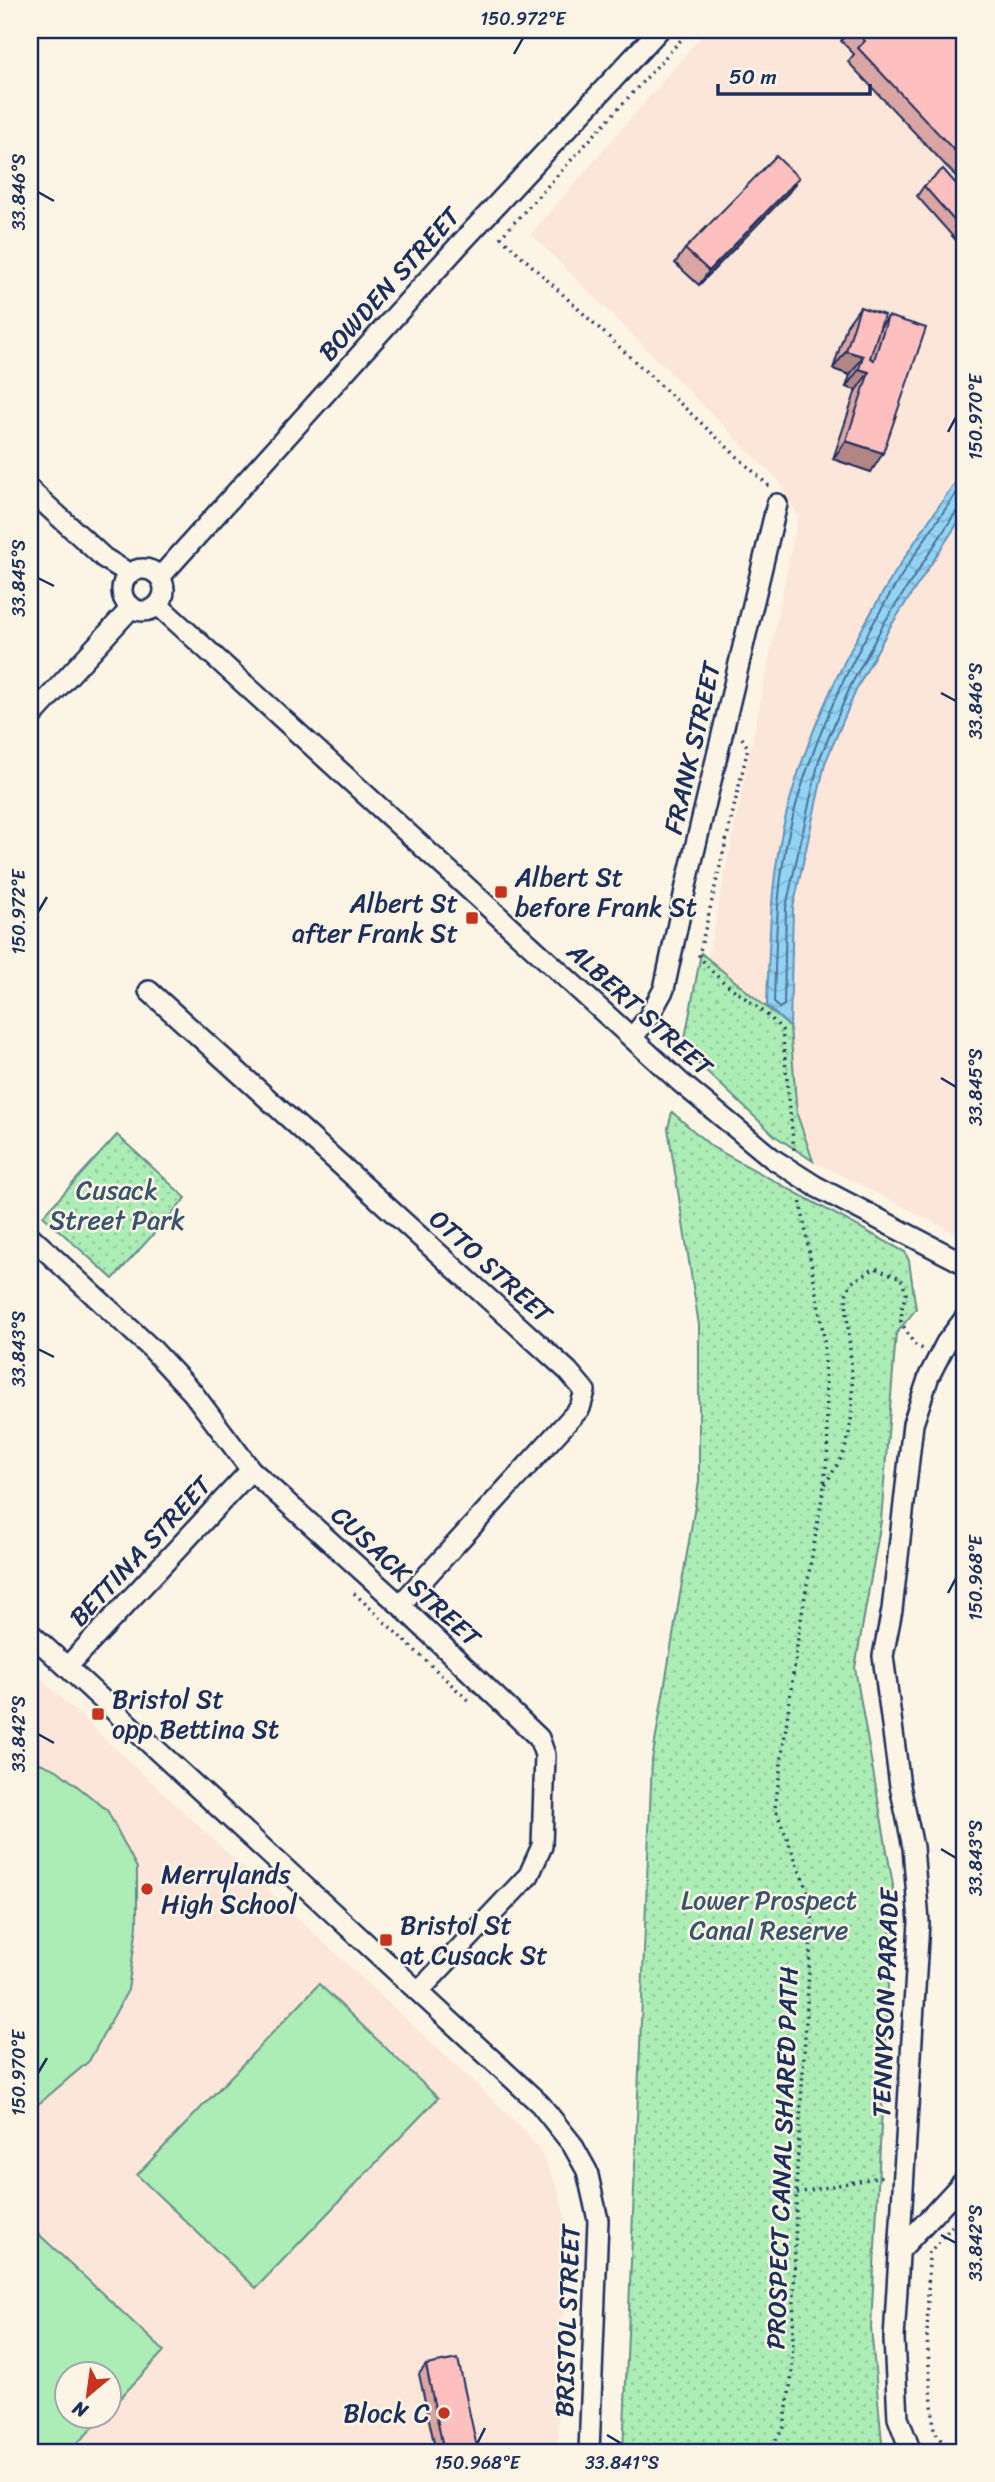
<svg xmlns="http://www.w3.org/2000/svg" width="995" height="2482" viewBox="0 0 995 2482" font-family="Sriracha,sans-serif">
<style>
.built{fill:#fce5d9;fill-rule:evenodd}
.green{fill:url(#green-dots);stroke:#648e8a;stroke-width:2}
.pitch{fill:#acecb5;stroke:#648e8a;stroke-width:2}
.water{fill:url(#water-waves);stroke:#6392b8;stroke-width:2}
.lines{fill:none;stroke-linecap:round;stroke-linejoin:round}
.shore{stroke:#4b719a;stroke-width:2}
.minor-casing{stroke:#1b2f5e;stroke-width:24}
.path{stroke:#1b2f5e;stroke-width:3.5;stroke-dasharray:2 5;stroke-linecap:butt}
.minor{stroke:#fcf5e5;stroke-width:19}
.minor-bridge-casing{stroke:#1b2f5e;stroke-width:24;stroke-linecap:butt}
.minor-bridge{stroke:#fcf5e5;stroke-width:19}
.wall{fill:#daa5a3;stroke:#1b2f5e;stroke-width:2}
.shaded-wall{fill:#b18685;stroke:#1b2f5e;stroke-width:2}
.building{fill:#fdc0be;stroke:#1b2f5e;stroke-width:2}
.ticks{fill:none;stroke:#1b2f5e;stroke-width:2.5}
.poi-dot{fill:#c8321e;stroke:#fcf5e5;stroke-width:2.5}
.labels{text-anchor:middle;stroke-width:5;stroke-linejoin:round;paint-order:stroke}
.street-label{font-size:26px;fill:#1b2f5e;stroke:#fcf5e5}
.poi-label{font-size:26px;fill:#1b2f5e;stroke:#fcf5e5;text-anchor:start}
.park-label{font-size:26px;fill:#38556f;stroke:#fcf5e5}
.neatline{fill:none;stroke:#1b2f5e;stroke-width:2.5}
.ticks-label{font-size:18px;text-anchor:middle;fill:#1b2f5e}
</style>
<defs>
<pattern id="green-dots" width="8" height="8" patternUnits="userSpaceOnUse" patternTransform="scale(1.75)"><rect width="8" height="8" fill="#acecb5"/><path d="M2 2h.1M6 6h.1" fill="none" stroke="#93cb9e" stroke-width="1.8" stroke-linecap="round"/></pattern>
<pattern id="water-waves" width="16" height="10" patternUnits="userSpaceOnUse" patternTransform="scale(1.75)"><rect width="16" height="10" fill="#93d4f4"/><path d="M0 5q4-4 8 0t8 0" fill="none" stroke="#7eb6d4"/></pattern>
</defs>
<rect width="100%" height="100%" fill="#fcf5e5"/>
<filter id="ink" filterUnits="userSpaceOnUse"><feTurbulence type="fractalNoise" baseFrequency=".0143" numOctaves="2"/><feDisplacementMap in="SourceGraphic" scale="14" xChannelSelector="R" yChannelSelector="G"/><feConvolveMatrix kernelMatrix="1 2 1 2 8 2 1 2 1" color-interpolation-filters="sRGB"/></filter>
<g filter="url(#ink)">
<path class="built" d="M707,30H965V1238L813,1161L797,1114L790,1027L708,958L798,516L780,482L531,234Z
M30,1669L501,2108L526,2133L539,2149L558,2189L566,2220L557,2452H30ZM66,2374H108V2416H66Z"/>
<path class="green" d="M701,953L790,1027L797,1114L813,1161L775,1136L683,1049Z
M672,1112L712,1147L905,1252L909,1261L916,1309L896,1334L881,1521L855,1668L893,1885L871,2328L883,2452H623L652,1760L699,1482V1325L668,1128Z
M117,1135L186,1198L113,1279L43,1216Z"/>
<path class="pitch" d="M30,1759L57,1770L107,1810L137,1868V1926L128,1990L89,2061L41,2102L30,2109Z
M319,1984L438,2098L256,2288L137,2175Z
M30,2226L164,2351L109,2410L108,2374H66V2416H104L69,2452H30Z"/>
<path class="water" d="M965,469V512L890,627L857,688L825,763L793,908L790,1027L767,1006C769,948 770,889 782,832C812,698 886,579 965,469Z"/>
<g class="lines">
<path class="shore" d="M965,481C888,588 820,703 789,832C776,887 776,945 774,1002L779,1008L784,1005L786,907L819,760L851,685L884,623L956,512L965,509"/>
<g class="minor-casing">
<path id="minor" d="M30,490L104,558L130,574
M122 590a21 21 0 1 1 42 0a21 21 0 1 1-42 0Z
M160,577L459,245L659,30
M158,605L680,1082L773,1159
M30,718L132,607
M149,991L568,1371L585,1391L580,1408L400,1605
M632,1038L648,1018L664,989L686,886L777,504
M817,1187L965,1264
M30,1236L153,1350L193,1393L251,1470L400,1605L539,1738L545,1755L542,1846L529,1875L419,1991
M30,1633L540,2104L572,2144L587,2171L598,2220L589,2452
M67,1667L251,1470
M901,2249L965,2180
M911,2452L898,2418L894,2339L919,1922L913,1847L900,1786L883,1656L892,1610L913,1424L929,1376L946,1343L965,1318"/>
</g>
<path class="path" d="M690,30L501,237L770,487
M742,738L748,748L699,955C719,987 758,1001 782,1030L794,1150
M825,1484C831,1475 837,1466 842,1456C862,1412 847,1343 846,1295L851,1283L875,1268L901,1278L906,1293L902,1308L901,1322L914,1344L923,1349
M354,1593L471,1703
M797,2193L884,2176
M768,2452L784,2427L792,2374L797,2169L813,1905L775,1808L799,1631L824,1486L828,1447L824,1338L800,1199
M949,2452L934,2430L927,2338L929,2253L952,2226"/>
<use href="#minor" class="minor"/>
<g class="minor-bridge-casing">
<path id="minor-bridge" d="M773,1159L817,1187"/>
</g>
<use href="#minor-bridge" class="minor-bridge"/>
</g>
<path class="wall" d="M849,30H965V186L848,62L854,54L841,41Z
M924,186L965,194V243L961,246L917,196Z
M789,192L699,285L675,263L685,249Z
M860,307L880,328L888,316L871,472L833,459L856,390L846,387L850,375L833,369L847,325Z
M426,2365L478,2452H436L419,2374Z"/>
<path class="shaded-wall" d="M799,178L789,192L699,285L709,271Z
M846,351L863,356L850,375L833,369Z
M859,369L869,372L856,390L846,387Z
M846,441L883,453L871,472L833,459Z"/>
<path class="building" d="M854,30H965V162L858,48L865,41Z
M776,156L799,178L709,271L685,249Z
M943,169L965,194V233L924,186Z
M860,307L884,315L870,358L874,360L888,316L926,328L883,453L846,441L869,372L859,369L863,356L846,351Z
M458,2359L478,2452H444L426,2365Z"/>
</g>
<path class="ticks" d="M514,54L523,38M38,192L54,201M948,432L956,417M38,578L54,586M941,693L956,701M38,912L47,897M941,1078L956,1087M38,1349L54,1357M948,1593L956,1578M38,1734L54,1743M941,1849L956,1858M38,2073L47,2058M941,2235L956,2243M607,2435L622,2444M477,2444L485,2428"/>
<g class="poi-dot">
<rect x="494" y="885" width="14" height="14" rx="3.5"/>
<rect x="465" y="911" width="14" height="14" rx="3.5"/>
<rect x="91" y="1707" width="14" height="14" rx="3.5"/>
<circle cx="147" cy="1889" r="7"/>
<rect x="379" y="1933" width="14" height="14" rx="3.5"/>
<circle cx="444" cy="2413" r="7"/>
</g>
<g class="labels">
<g class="street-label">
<text transform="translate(389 284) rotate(-48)" y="9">BOWDEN STREET</text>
<text transform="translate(692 748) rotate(-77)" y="9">FRANK STREET</text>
<text transform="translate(640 1009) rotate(42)" y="9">ALBERT STREET</text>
<text transform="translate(491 1266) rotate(42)" y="9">OTTO STREET</text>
<text transform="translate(140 1551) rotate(-47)" y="9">BETTINA STREET</text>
<text transform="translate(406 1576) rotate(43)" y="9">CUSACK STREET</text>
<text transform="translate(885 2003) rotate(-88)" y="9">TENNYSON PARADE</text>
<text transform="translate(782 2158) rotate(-88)" y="9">PROSPECT CANAL SHARED PATH</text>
<text transform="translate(567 2321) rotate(-88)" y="9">BRISTOL STREET</text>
</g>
<g class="poi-label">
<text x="515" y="886">Albert St<tspan x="515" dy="30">before Frank St</tspan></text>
<text x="458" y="912" text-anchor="end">Albert St<tspan x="458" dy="30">after Frank St</tspan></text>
<text x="112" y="1708">Bristol St<tspan x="112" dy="30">opp Bettina St</tspan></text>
<text x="161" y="1883">Merrylands<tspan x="161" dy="30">High School</tspan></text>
<text x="400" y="1934">Bristol St<tspan x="400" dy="30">at Cusack St</tspan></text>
<text x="430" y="2422" text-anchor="end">Block C</text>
</g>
<g class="park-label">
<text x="117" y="1199">Cusack<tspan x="117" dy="30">Street Park</tspan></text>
<text x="769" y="1909">Lower Prospect<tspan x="769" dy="30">Canal Reserve</tspan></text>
</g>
</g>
<rect width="995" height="2482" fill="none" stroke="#fcf5e5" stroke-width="77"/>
<g transform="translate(88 2395) rotate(209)"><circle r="33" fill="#fcf5e5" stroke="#a2a6af" stroke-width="2"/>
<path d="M0-5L12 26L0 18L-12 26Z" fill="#c8321e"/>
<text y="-10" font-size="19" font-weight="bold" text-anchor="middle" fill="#1b2f5e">N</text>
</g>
<path d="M718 84v10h152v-10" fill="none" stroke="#1b2f5e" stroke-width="3.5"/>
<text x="729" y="84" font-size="21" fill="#1b2f5e" stroke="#fcf5e5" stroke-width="5" paint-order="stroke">50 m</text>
<rect x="38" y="38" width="918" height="2406" class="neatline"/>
<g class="ticks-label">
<text x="523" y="25">150.972°E</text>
<text transform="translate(19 192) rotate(-90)" y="6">33.846°S</text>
<text transform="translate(976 417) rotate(-90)" y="6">150.970°E</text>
<text transform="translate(19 578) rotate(-90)" y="6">33.845°S</text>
<text transform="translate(976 701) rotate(-90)" y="6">33.846°S</text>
<text transform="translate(19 912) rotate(-90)" y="6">150.972°E</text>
<text transform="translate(976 1087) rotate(-90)" y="6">33.845°S</text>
<text transform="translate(19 1349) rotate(-90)" y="6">33.843°S</text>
<text transform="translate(976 1578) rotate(-90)" y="6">150.968°E</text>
<text transform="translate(19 1734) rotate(-90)" y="6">33.842°S</text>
<text transform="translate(976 1858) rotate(-90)" y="6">33.843°S</text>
<text transform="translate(19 2073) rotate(-90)" y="6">150.970°E</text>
<text transform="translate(976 2243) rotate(-90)" y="6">33.842°S</text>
<text x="477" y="2469">150.968°E</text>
<text x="622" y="2469">33.841°S</text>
</g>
</svg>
